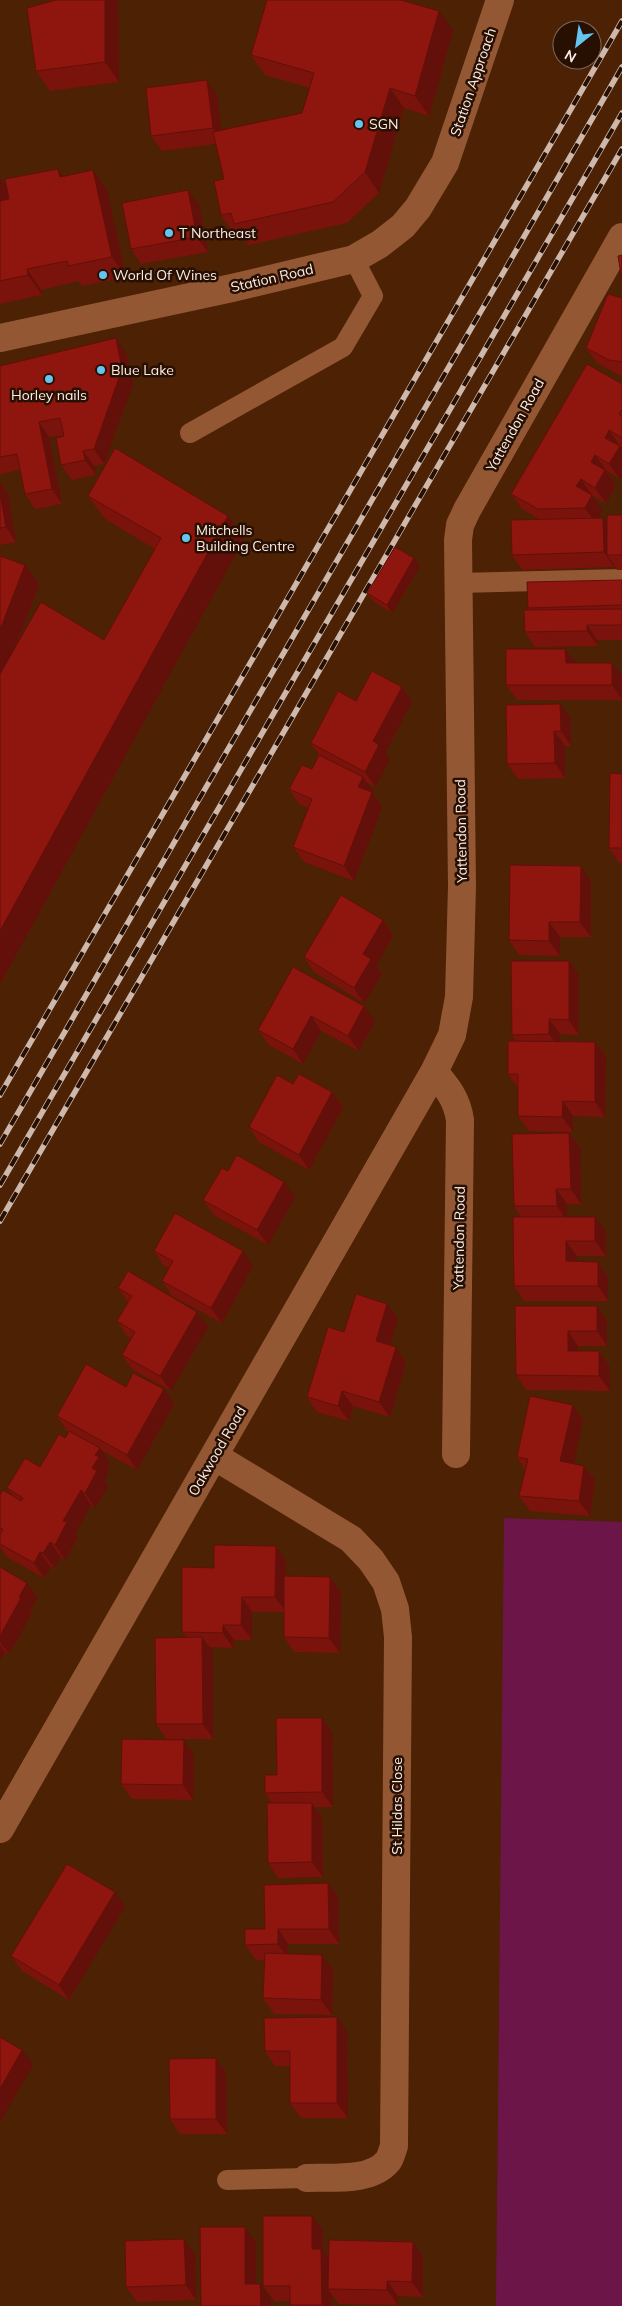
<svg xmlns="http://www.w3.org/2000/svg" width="622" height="2306" viewBox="0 0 622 2306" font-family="Mulish,sans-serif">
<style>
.green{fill:#6c1549}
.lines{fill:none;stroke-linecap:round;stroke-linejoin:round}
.service{stroke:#945734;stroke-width:20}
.minor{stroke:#945734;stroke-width:28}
.rail-casing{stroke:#ceb8ab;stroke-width:5.5}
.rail{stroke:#270f02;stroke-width:4;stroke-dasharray:11;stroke-linecap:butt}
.wall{fill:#7a130c}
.shaded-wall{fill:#630f0a}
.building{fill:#8e160e;stroke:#630f0a}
.poi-dot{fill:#66c4ef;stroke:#270f02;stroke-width:2}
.labels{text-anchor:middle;stroke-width:5;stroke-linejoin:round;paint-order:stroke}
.street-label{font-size:14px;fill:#fcede6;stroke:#270f02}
.poi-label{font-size:14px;fill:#fcede6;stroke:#270f02;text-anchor:start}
</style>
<rect width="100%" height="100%" fill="#4c2104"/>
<path class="green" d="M504,1518L622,1522V2306H496Z"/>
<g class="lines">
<path class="service" d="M190,433L343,347L373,296L354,259
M458,583L622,579
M227,2180L307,2178"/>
<path class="minor" d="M0,338L232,288L354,259L380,244L403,226L418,208L445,163L500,0
M456,1454L460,1120C457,1099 447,1087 434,1072L452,1035L459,997L462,886L458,540L460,525L467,510L622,237
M214,1456L351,1539L371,1560L386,1582L395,1609L398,1637L394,2146C392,2151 391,2157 388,2161C371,2182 332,2177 307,2178
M0,1829L434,1072"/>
<g class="rail-casing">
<path id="rail" d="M0,1095L622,21
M0,1144L622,67
M0,1185L622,113
M0,1221L622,149"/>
</g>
<use href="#rail" class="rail"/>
</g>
<path class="wall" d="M56,0H118L119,82L50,91L36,71Z
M439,11L453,31L429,116L404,108L379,193L347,223L248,245L240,234L235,235L221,215L224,179L216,144L162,151L151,136L217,95L221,130L302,113L310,88L265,75L251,55Z
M63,176L107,190L126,277L82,286L78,281L41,290L42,295L0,304V179L7,189Z
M199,205L208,252L141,264L131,249Z
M622,298V376L619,375L597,363L586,348Z
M126,353L133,384L104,464L94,466L96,475L72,480L61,465L64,435L49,437L62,504L35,509L25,494L20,470L0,474V366Z
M622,384V447L620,446L622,449V475L620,479L606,470L616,485L606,503L591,495L602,510L598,518L607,524L622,515V570H617L614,565V567L522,570L512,555L539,519L522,509L511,494Z
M0,482L8,494L16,542L0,545Z
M88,496L244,539L0,984V555L25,565L39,585L16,646L104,640L155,549L105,519Z
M420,566L392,613L373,601L367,593Z
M622,580V640H597L598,646L535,647L525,632L529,610L528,608Z
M565,649L575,663H612L622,676V700H517L506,685Z
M402,687L412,702L385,753L390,760L375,787L366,782L374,792L373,794L382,807L354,881L304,862L293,847L308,808L299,804L289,789L312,769L319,755L311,743L356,701Z
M571,719V746H565V778L518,779L507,764Z
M622,774V863H619L609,848Z
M591,881V937H560V956L519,955L509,940Z
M383,920L393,935L376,966L382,974L364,1003L314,972L304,957Z
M293,967L364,1006L375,1021L359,1051L321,1031L303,1064L269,1045L258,1030Z
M579,976V1035L560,1034V1041L595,1042L606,1057L605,1117L573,1116V1132L529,1131L518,1116V1088L508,1074L516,1041L512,1035Z
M293,1084L332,1092L343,1107L309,1170L259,1142L249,1127Z
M569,1133L580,1148L581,1204H567V1217H595L606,1232V1256H577V1261L598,1262L608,1277V1301H524L514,1286L521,1217L514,1206Z
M295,1197L268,1245L214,1215L203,1200Z
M154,1251H243L253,1266L222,1323L172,1296L162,1281L169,1268L164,1266Z
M118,1288L197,1312L208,1327L171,1391L133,1370L122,1355L131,1338L127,1336L117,1321L128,1302Z
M515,1306L607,1321V1346H578V1351H599L609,1366L610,1391L526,1390L516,1375Z
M398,1319L390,1345L406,1362L390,1417L353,1406L349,1421L317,1412L307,1397L344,1332Z
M126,1387L174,1404L137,1470L101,1450L110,1463L107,1469L109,1472L104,1481L108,1486L95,1508L91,1505L75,1534L78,1537L65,1560L61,1557L54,1568L51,1567L44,1578L7,1557L0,1547V1495L13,1496L7,1488L40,1467L65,1438L69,1432L67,1431L57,1416Z
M583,1420L573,1464L584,1466L595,1481L590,1516L530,1511L519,1496L525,1470L517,1457Z
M276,1546L286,1561V1576L330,1577L341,1592L340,1653L294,1652L284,1637V1612H252V1640H234L233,1648L209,1647L213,1652V1739H166L156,1724L186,1637L182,1632L214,1568Z
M0,1567L37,1598L30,1611L32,1613L9,1654L5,1652L0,1660Z
M332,1733L333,1807H315L322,1818L323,1877L278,1878L268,1863L272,1803L265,1793L277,1775Z
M194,1755L193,1800L132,1799L121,1784Z
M328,1883L339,1898V1944H288V1954L322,1955L333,1970L332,2015L274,2014L263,1998L264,1960H256L245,1945L265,1929Z
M115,1892L125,1907L69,2000L22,1971L11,1956Z
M347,2032L348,2118H301L290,2103V2066H275L265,2051Z
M226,2073L227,2134H180L170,2119Z
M323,2231V2251L328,2260L423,2257V2297L398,2296V2305L339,2304L332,2295V2306H291L290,2301H274L263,2286Z
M195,2254L196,2300L137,2302L126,2287Z"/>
<path class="shaded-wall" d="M105,0H118L119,82L105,62Z
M439,11L453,31L429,116L415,96Z
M207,80L217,95L223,144L213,128Z
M390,88L404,108L379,193L365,172Z
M58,169L72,189L60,177Z
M93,170L107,190L126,277L112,257Z
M0,179L9,191L0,239Z
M188,190L199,205L208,252L197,237Z
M27,269L41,290L42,295L28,275Z
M116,338L126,353L133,384L104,464L94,449Z
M39,422L49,437L62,504L52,489Z
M609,430L620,446L616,453L605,438Z
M620,446L622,449V475L620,479L609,464Z
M83,451L94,466L96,475L85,460Z
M595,455L606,470L601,477L591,462Z
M605,470L616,485L606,503L595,488Z
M581,479L591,494L587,501L576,486Z
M0,482L8,494L16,542L6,527L0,493Z
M592,495L602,510L596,523L585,508Z
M228,516L244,539L0,984V931Z
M603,518L613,533L607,555L614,565V567L604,552Z
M414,558L420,566L392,613L387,605Z
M25,565L39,585L0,686V630Z
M587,625L597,640L598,646L587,631Z
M565,649L576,664L566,663Z
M612,663L622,676V699L612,685Z
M402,687L412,702L385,753L390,760L375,787L365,772L373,741Z
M560,704L571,719V746L561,731Z
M554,731L565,746V778L555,763Z
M363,777L374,792L373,794L382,807L354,881L344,866L358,787Z
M581,866L591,881V937L580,922Z
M383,920L393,935L376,966L382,974L364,1003L354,988L363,954Z
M549,922L560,937V956L549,941Z
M569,961L579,976V1035L569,1020Z
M364,1006L375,1021L359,1051L348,1036Z
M311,1016L321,1031L303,1064L293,1049Z
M549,1019L560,1034V1049L549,1034Z
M595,1042L606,1057L605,1117L595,1102Z
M332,1092L343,1107L309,1170L299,1155Z
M563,1101L573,1116V1132L562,1117Z
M569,1133L580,1148L581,1204L571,1189Z
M284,1182L295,1197L268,1245L257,1230Z
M556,1189L567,1204V1221L557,1206Z
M595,1217L606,1232V1256L595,1241Z
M566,1241L577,1256V1276L566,1261Z
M243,1251L253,1266L222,1323L211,1308Z
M598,1262L608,1277V1301L598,1286Z
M387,1304L398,1319L387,1356L376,1341Z
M597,1306L607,1321V1346L597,1331Z
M197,1312L208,1327L171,1391L160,1376Z
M568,1331L578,1346V1366L568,1351Z
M396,1347L406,1362L390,1417L379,1402Z
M599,1351L609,1366L610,1391L599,1376Z
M164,1389L174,1404L137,1470L127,1455Z
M342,1391L353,1406L349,1421L338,1406Z
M573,1405L583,1420L571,1476L560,1461Z
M100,1448L110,1463L107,1469L109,1472L104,1481L108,1486L95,1508L85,1493L95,1455Z
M584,1466L595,1481L590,1516L579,1501Z
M81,1490L91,1505L75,1534L78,1537L65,1560L55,1545L63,1521Z
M50,1542L61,1557L54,1568L43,1553Z
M276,1546L286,1561V1612L275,1597Z
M40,1552L51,1567L44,1578L34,1563Z
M330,1577L341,1592L340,1653L329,1638Z
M27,1583L37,1598L30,1611L32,1613L9,1654L0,1642V1636L19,1597Z
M242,1597L252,1612V1640L241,1625Z
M223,1625L234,1640L233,1648L223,1633Z
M202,1637L213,1652V1739L203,1724Z
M0,1645L5,1652L0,1660Z
M322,1718L332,1733L333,1807L322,1792Z
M184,1740L194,1755L193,1800L183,1785Z
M312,1803L322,1818L323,1877L312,1862Z
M328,1883L339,1898V1944L329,1929Z
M115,1892L125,1907L69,2000L59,1985Z
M278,1929L288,1944V1959L278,1944Z
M322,1955L333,1970L332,2015L321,2000Z
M337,2017L347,2032L348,2118L337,2103Z
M22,2050L33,2065L0,2122V2089Z
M216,2058L226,2073L227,2134L216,2119Z
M312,2216L323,2231V2251L332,2264L328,2289L332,2295V2306H323L322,2305L312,2249Z
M245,2227L256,2242V2299L245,2284Z
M184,2239L195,2254L196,2300L186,2285Z
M413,2242L423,2257V2297L412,2282Z
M387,2281L398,2296V2305L387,2290Z
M260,2284L271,2299V2306H261Z"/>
<path class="building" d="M56,0H105V62L36,71L27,8Z
M267,0H401L439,11L415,96L390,88L365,172L333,202L234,224L231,213L221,215L214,181L224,179L213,132L302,113L314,73L251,55Z
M207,80L213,128L151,136L146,88Z
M58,169L60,177L93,170L112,257L68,266L67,261L27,269L28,275L0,281V201L9,199L5,179Z
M188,190L197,237L131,249L122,203Z
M622,255V280L618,256Z
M608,294L622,298V362L609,360L586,348Z
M116,338L122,369L94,449L83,451L85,460L61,465L56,438L64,436L60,418L39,422L52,489L25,494L17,454L0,457V366Z
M587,364L622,384V409L619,414L622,416V438L609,430L605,438L620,446L609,464L595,455L591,462L605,470L595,488L581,479L576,486L592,495L585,508L538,509L511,494Z
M115,448L228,516L0,931V674L41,602L104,640L161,538L88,496Z
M0,493L6,527L0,528Z
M607,515H622V555H607Z
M603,518L604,552L512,555L511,520Z
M395,547L414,558L387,605L367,593Z
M0,556L25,565L0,630Z
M622,580V605L528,608L527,582Z
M622,609V625H587V631L525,632L524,610Z
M506,649H565L566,663H612V685H506Z
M372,671L402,687L373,741L379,745L365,772L311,743L338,691L356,701Z
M560,704L561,731H554L555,763L507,764L506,705Z
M319,755L363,777L358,787L372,792L344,866L293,847L312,799L289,789L302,765L312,769Z
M610,773L622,774V848H609Z
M510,865L581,866L580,922H549V941L509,940Z
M341,895L383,920L363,954L371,959L354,988L304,957Z
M511,961H569V1020L549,1019V1034L512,1035Z
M293,967L364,1006L348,1036L311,1016L293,1049L258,1030Z
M508,1041L595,1042V1102L563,1101L562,1117L518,1116V1074H508Z
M299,1074L332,1092L299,1155L249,1127L277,1075L293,1084Z
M569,1133L571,1189H556L557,1206H514L512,1134Z
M237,1155L284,1182L257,1230L203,1200L222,1168L228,1171Z
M175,1213L243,1251L211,1308L162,1281L173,1261L154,1251Z
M513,1217H595V1241H566V1261L598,1262V1286H514Z
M128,1271L197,1312L160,1376L122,1355L135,1332L117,1321L132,1296L118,1288Z
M356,1294L387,1304L376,1341L396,1347L379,1402L342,1391L338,1406L307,1397L328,1327L344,1332Z
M515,1306H597V1331H568V1351H599V1376L516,1375Z
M86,1364L126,1387L133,1373L164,1389L127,1455L57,1416Z
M530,1396L573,1405L560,1461L584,1466L579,1501L519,1496L528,1459L517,1457Z
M69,1431L100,1448L95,1455L99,1457L92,1468L97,1471L85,1493L81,1490L63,1521L67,1522L55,1545L50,1542L43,1553L40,1552L34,1563L0,1544V1535L3,1529L0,1528V1495L3,1490L21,1501L23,1498L7,1488L25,1458L40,1467L59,1434L65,1438Z
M214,1545L276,1546L275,1597H242L241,1625H223V1633L182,1632V1567L214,1568Z
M0,1567L27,1583L19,1597L21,1598L0,1636Z
M284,1576L330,1577L329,1638L284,1637Z
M202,1637L203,1724H156L155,1638Z
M276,1718H322V1792L265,1793V1775H277Z
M122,1739L184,1740L183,1785L121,1784Z
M267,1803H312V1862L268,1863Z
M67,1864L115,1892L59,1985L11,1956Z
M328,1883L329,1929H278V1944L245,1945V1929H265L264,1885Z
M265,1953L322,1955L321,2000L263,1998Z
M337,2017V2103H290V2051H265L264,2018Z
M0,2037L22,2050L0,2089Z
M216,2058V2119H170L169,2059Z
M263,2216H312V2249H321L322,2305H290V2286H263Z
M200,2227H245V2284H260L261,2306H201Z
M184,2239L186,2285L126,2287L125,2241Z
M329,2240L413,2242L412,2282L387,2281V2290L328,2289Z"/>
<g class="poi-dot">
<circle cx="359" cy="124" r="5"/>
<circle cx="169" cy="233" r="5"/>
<circle cx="103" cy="275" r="5"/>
<circle cx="101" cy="370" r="5"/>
<circle cx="49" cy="379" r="5"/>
<circle cx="186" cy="538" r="5"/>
</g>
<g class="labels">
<g class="street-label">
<text transform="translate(473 82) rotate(-71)" y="5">Station Approach</text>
<text transform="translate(272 278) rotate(-13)" y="5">Station Road</text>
<text transform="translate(515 425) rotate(-61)" y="5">Yattendon Road</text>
<text transform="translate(461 831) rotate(-91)" y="5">Yattendon Road</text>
<text transform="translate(459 1238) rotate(-89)" y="5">Yattendon Road</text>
<text transform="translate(217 1451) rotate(-60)" y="5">Oakwood Road</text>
<text transform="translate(397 1806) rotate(-90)" y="5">St Hildas Close</text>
</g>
<g class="poi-label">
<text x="369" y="129">SGN</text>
<text x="179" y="238">T Northeast</text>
<text x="113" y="280">World Of Wines</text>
<text x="111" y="375">Blue Lake</text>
<text x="49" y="400" text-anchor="middle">Horley nails</text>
<text x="196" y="535">Mitchells<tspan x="196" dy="16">Building Centre</tspan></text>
</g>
</g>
<g transform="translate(577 45) rotate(210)"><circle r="24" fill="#270f02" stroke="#7c685d"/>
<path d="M0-4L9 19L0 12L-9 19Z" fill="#66c4ef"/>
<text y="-8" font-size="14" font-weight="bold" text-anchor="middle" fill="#fcede6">N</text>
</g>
</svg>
